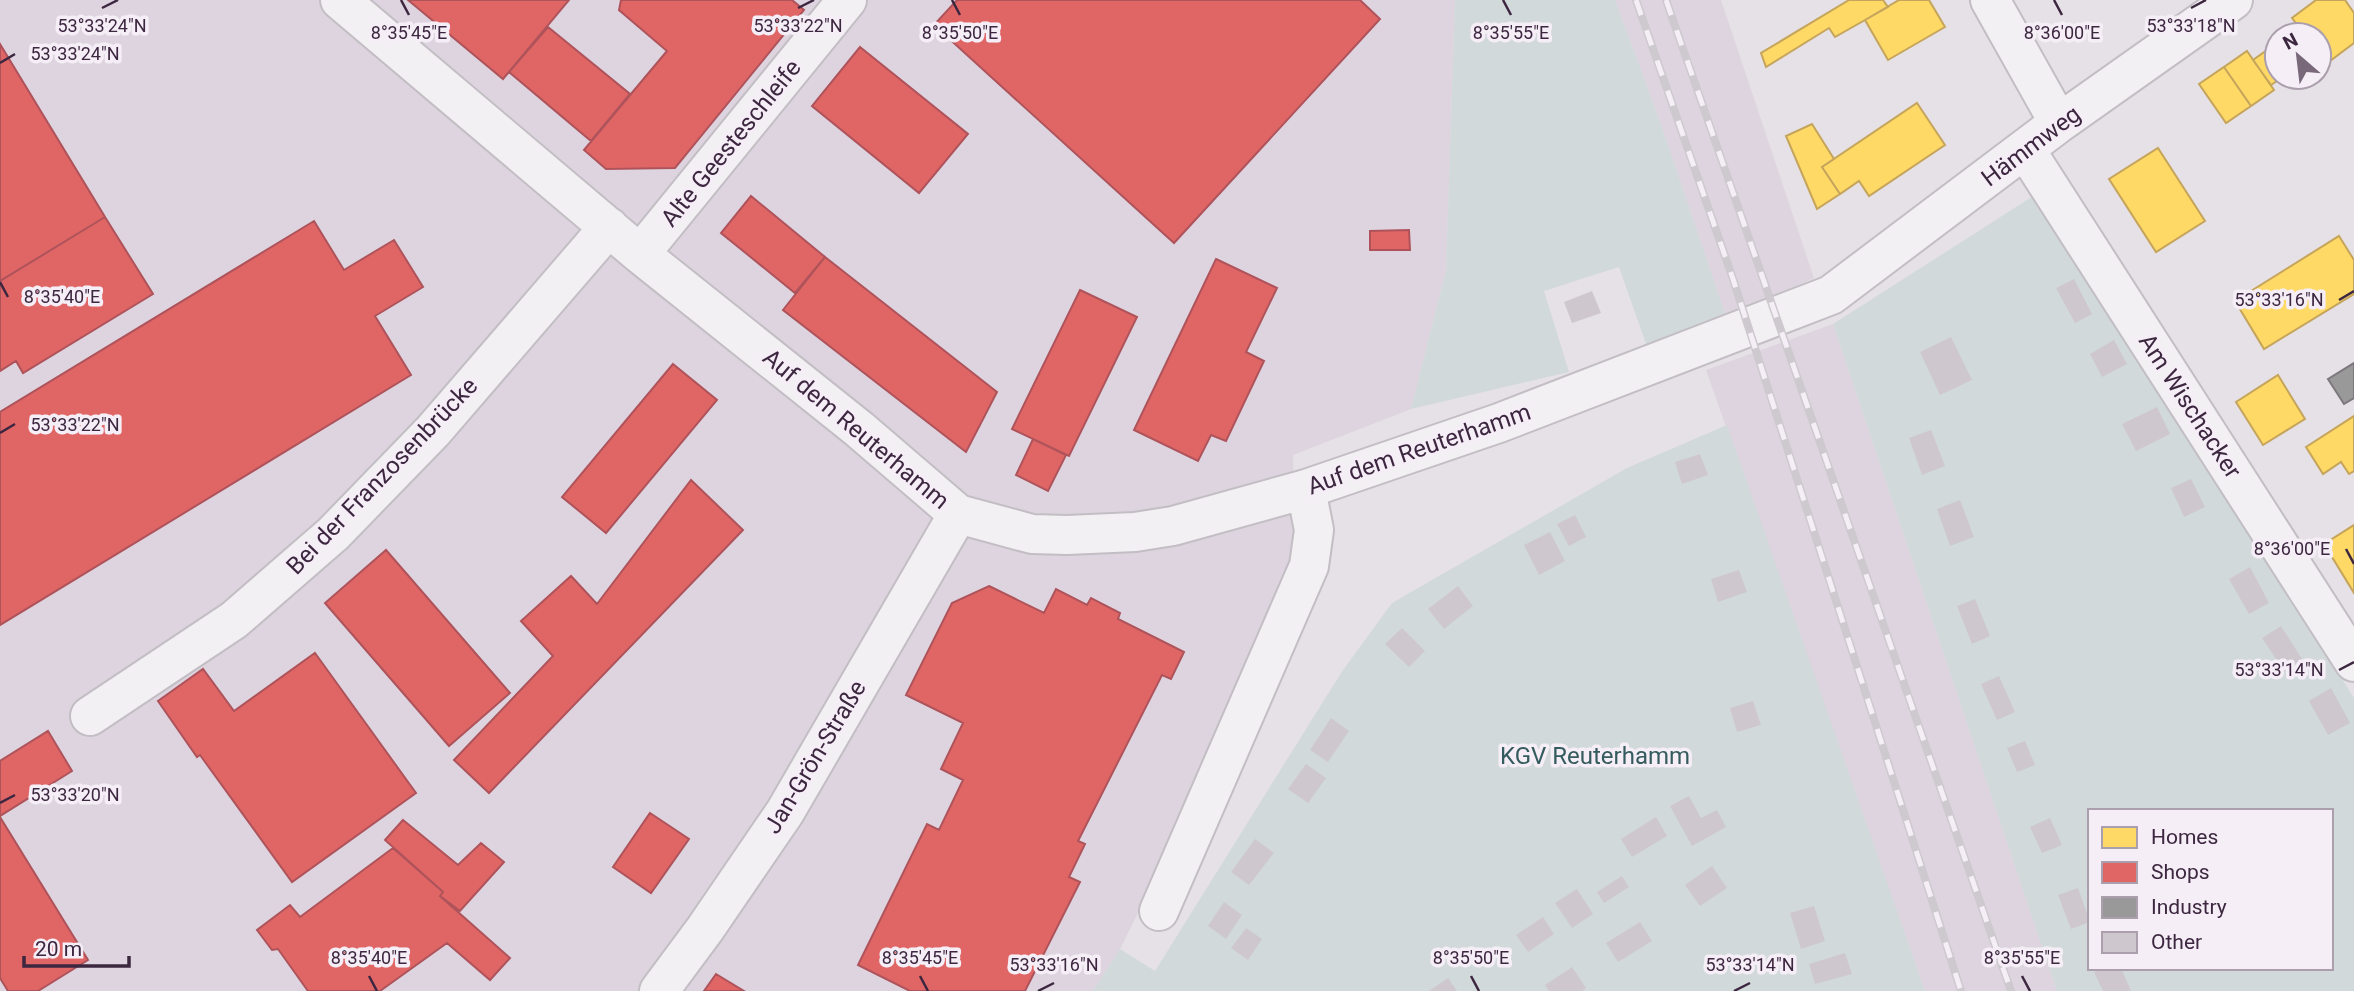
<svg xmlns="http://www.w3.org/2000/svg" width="2354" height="991" viewBox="0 0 2354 991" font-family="Roboto,sans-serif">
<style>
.built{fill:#ddd4df}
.green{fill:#d1d9db;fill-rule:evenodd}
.homes{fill:#ffd966;stroke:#c5a45b;stroke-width:2}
.shops{fill:#e06666;stroke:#af535b;stroke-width:2}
.industry{fill:#999;stroke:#7d777e;stroke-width:2}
.building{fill:#cec8ce}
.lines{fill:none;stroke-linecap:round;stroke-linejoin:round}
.minor-casing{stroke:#c2bec4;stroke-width:42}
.minor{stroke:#f3f0f3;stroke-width:38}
.rail-casing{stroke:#cdc9ce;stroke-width:8}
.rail{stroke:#f5eef6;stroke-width:5;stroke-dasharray:16;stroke-linecap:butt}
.ticks{fill:none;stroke:#3d2740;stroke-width:2.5}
.labels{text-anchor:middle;stroke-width:7;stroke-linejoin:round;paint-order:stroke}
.street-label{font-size:24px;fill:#3d2740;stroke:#f5eef6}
.park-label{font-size:24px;fill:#345b5d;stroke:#f5eef6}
.ticks-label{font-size:18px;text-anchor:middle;fill:#3d2740;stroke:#f5eef6;stroke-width:7;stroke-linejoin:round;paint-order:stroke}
</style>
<rect width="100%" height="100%" fill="#e6e1e6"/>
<path class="built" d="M0,0H1455L1446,270L1411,409L1293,455L1296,564L1220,748L1120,949L1093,991H0Z
M1615,0H1721L1814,278L1726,317L1661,124Z
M1833,324L2057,991H1925L1706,370Z"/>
<path class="green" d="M1455,0H1615L1661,124L1726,317L1646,344L1619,267L1544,291L1569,372L1411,409L1446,270Z
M2038,193L2354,698V991H2057L1833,324ZM2090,811H2331V968H2090Z
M1727,425L1925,991H1093L1120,949L1155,971L1341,673L1392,603L1627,468Z"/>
<path class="homes" d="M1849,0H1883L1888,7L1835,37L1829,28L1766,67L1761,53Z
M1899,0H1929L1945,27L1888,60L1865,20Z
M2316,0H2345L2354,13V43L2326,64L2319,54V35H2305L2292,18Z
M2277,43V77H2283L2271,85L2253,60Z
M2247,51L2274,90L2251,106L2224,67Z
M2224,67L2251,106L2226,123L2199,84Z
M1917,103L1945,145L1869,196L1859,181L1840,194L1822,167Z
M1812,124L1834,159L1822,167L1840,194L1817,209L1786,136Z
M2158,148L2205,221L2156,252L2109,179Z
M2339,236L2354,260V294L2264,349L2235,301Z
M2278,375L2305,419L2263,445L2236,402Z
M2354,416V471L2349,474L2341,462L2323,474L2306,447Z
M2354,525V593L2324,544Z"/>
<path class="shops" d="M408,0H569L503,79Z
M621,0H792L804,10L675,168L606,169L584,150L667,51L619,10Z
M957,0H1360L1380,19L1174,243L934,25Z
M548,27L630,94L591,141L509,72Z
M0,44L105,217L0,281Z
M860,47L968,134L919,193L812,106Z
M751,196L825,257L795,293L721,233Z
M105,217L153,294L23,373L16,361L0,371V281Z
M314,221L344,270L394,240L423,287L375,316L411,375L0,625V412Z
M1409,230L1410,250H1370V231Z
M825,257L997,392L966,452L783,310Z
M1216,259L1277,288L1246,352L1264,361L1226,441L1211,435L1198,461L1134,430Z
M1080,290L1137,317L1069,456L1012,429Z
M673,364L717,400L606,533L562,497Z
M1033,439L1066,455L1048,491L1016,475Z
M691,480L743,530L489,793L454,760L553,656L521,621L571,576L597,604Z
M386,550L510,693L449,746L325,603Z
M989,586L1044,613L1056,589L1087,605L1091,598L1120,613L1118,619L1184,652L1171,679L1162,675L1078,841L1085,844L1069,877L1080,882L1025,991H910L858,965L927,824L939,830L963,780L941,769L963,723L906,695L952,603Z
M315,653L416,793L292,882L200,755L197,757L158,701L203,669L234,711Z
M48,731L72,771L0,816V761Z
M650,813L689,839L651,893L613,867Z
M0,817L88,960L38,991H8L0,978Z
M403,820L458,865L481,843L504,862L460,911L440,896L443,892L385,840Z
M393,848L443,892L440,896L510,958L490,980L447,943L380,991H308L278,949L272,950L257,930L290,905L300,917Z
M716,974L744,991H704Z"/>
<path class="industry" d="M2354,363V398L2344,404L2328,379Z"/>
<path class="building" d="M2074,279L2092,314L2075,323L2056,288Z
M1592,291L1601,313L1572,323L1564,302Z
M1951,337L1972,380L1940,395L1920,352Z
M2114,340L2127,364L2102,377L2090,354Z
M2157,407L2170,434L2136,451L2122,424Z
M1931,430L1945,466L1922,475L1909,438Z
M1700,454L1708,475L1682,484L1675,462Z
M2191,479L2205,507L2184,517L2171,488Z
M1960,500L1974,537L1950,546L1937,509Z
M1575,515L1586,537L1569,546L1557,524Z
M1550,532L1565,561L1539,575L1524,545Z
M2250,567L2269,603L2249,614L2229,579Z
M1739,570L1747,592L1718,602L1711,579Z
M1458,586L1473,606L1444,629L1428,609Z
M1975,599L1990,636L1972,644L1957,606Z
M2281,626L2302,659L2284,671L2262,638Z
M1402,628L1425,651L1409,667L1385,644Z
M1999,676L2015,712L1997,720L1981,684Z
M2331,688L2350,723L2328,735L2309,701Z
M1753,701L1761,725L1737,732L1730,708Z
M1331,718L1349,731L1328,762L1310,750Z
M2025,741L2035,765L2017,772L2007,748Z
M1306,764L1326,778L1308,803L1288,789Z
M1689,796L1701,818L1717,810L1726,827L1692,846L1670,806Z
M1656,817L1667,836L1632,857L1621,839Z
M2050,818L2062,845L2042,853L2030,827Z
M1255,839L1274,853L1249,885L1231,872Z
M1712,866L1727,888L1700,906L1685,885Z
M1622,876L1629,887L1604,903L1597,892Z
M2078,888L2090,922L2071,929L2058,895Z
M1577,889L1593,914L1572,928L1555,903Z
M1224,902L1242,915L1226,939L1208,926Z
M1814,906L1825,941L1801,949L1790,913Z
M1543,917L1554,934L1528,952L1516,935Z
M1640,922L1652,941L1618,962L1606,943Z
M1246,928L1262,939L1248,960L1231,948Z
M1845,953L1852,974L1815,984L1809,964Z
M1572,967L1586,988L1582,991H1549L1545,985Z
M2103,968H2121L2131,991H2103L2094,972Z
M1448,978L1457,991H1429Z"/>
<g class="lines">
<g class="minor-casing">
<path id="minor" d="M340,0L640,254L859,429L958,514L1032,534L1067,535L1135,532L1173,526L1306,489L1499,423L1831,295L2059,123L2233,0
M1990,0L2059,123
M2025,149L2354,662
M640,254L847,0
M90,716L234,620L333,534L433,431L609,227
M1159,911L1309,566L1314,530L1306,489
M659,991L705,929L785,812L958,514"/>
</g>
<use href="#minor" class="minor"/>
<g class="rail-casing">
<path id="rail" d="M1636,0L1733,279L1961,991
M1666,0L2011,991"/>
</g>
<use href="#rail" class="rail"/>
</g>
<path class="ticks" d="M401,0L409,15M952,0L960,15M1503,0L1511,15M2054,0L2062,15M102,8L118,0M798,8L814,0M2191,8L2206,0M0,63L15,54M0,282L8,297M2339,300L2354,291M0,433L15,424M2346,549L2354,564M2339,670L2354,662M0,803L15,795M369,976L377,991M920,976L928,991M1471,976L1479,991M2022,976L2030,991M1038,991L1054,983M1734,991L1750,983"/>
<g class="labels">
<g class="street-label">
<text transform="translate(731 143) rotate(-51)" y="8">Alte Geesteschleife</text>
<text transform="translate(2031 146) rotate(-37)" y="8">Hämmweg</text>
<text transform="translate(2190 406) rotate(57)" y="8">Am Wischacker</text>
<text transform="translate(856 429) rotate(40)" y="8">Auf dem Reuterhamm</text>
<text transform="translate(1419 449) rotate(-19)" y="8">Auf dem Reuterhamm</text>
<text transform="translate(382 476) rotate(-46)" y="8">Bei der Franzosenbrücke</text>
<text transform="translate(815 757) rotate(-59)" y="8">Jan-Grön-Straße</text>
</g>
<g class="park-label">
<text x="1595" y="764">KGV Reuterhamm</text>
</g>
</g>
<g class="ticks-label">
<text x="102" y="32">53°33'24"N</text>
<text x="798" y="32">53°33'22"N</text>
<text x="2191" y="32">53°33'18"N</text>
<text x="409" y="39">8°35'45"E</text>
<text x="960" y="39">8°35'50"E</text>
<text x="1511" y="39">8°35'55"E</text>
<text x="2062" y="39">8°36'00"E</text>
<text x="75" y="60">53°33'24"N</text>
<text x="62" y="303">8°35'40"E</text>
<text x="2279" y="306">53°33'16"N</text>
<text x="75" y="431">53°33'22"N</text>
<text x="2292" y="555">8°36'00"E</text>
<text x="2279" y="676">53°33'14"N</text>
<text x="75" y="801">53°33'20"N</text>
<text x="369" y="964">8°35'40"E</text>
<text x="920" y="964">8°35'45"E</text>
<text x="1471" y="964">8°35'50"E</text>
<text x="2022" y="964">8°35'55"E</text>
<text x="1054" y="971">53°33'16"N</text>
<text x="1750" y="971">53°33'14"N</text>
</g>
<rect x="2088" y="809" width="245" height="161" fill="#f5eef6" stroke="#ab9ead" stroke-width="2"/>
<rect x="2102" y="827" width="35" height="21" fill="#ffd966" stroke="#ab9ead" stroke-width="2"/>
<text x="2151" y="844" font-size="21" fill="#3d2740">Homes</text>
<rect x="2102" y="862" width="35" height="21" fill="#e06666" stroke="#ab9ead" stroke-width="2"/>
<text x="2151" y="879" font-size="21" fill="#3d2740">Shops</text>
<rect x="2102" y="897" width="35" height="21" fill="#999999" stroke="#ab9ead" stroke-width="2"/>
<text x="2151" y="914" font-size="21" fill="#3d2740">Industry</text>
<rect x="2102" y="932" width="35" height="21" fill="#cec8ce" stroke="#ab9ead" stroke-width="2"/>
<text x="2151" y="949" font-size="21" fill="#3d2740">Other</text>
<g transform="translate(2298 56) rotate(332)"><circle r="33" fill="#f5eef6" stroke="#ab9ead" stroke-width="2"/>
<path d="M0-5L12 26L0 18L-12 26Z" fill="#78687a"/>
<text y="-10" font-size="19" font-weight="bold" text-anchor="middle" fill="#3d2740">N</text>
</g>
<path d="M24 956v10h105v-10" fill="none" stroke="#3d2740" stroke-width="3.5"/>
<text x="35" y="956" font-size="21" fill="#3d2740" stroke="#f5eef6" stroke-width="5" paint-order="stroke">20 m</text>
</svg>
